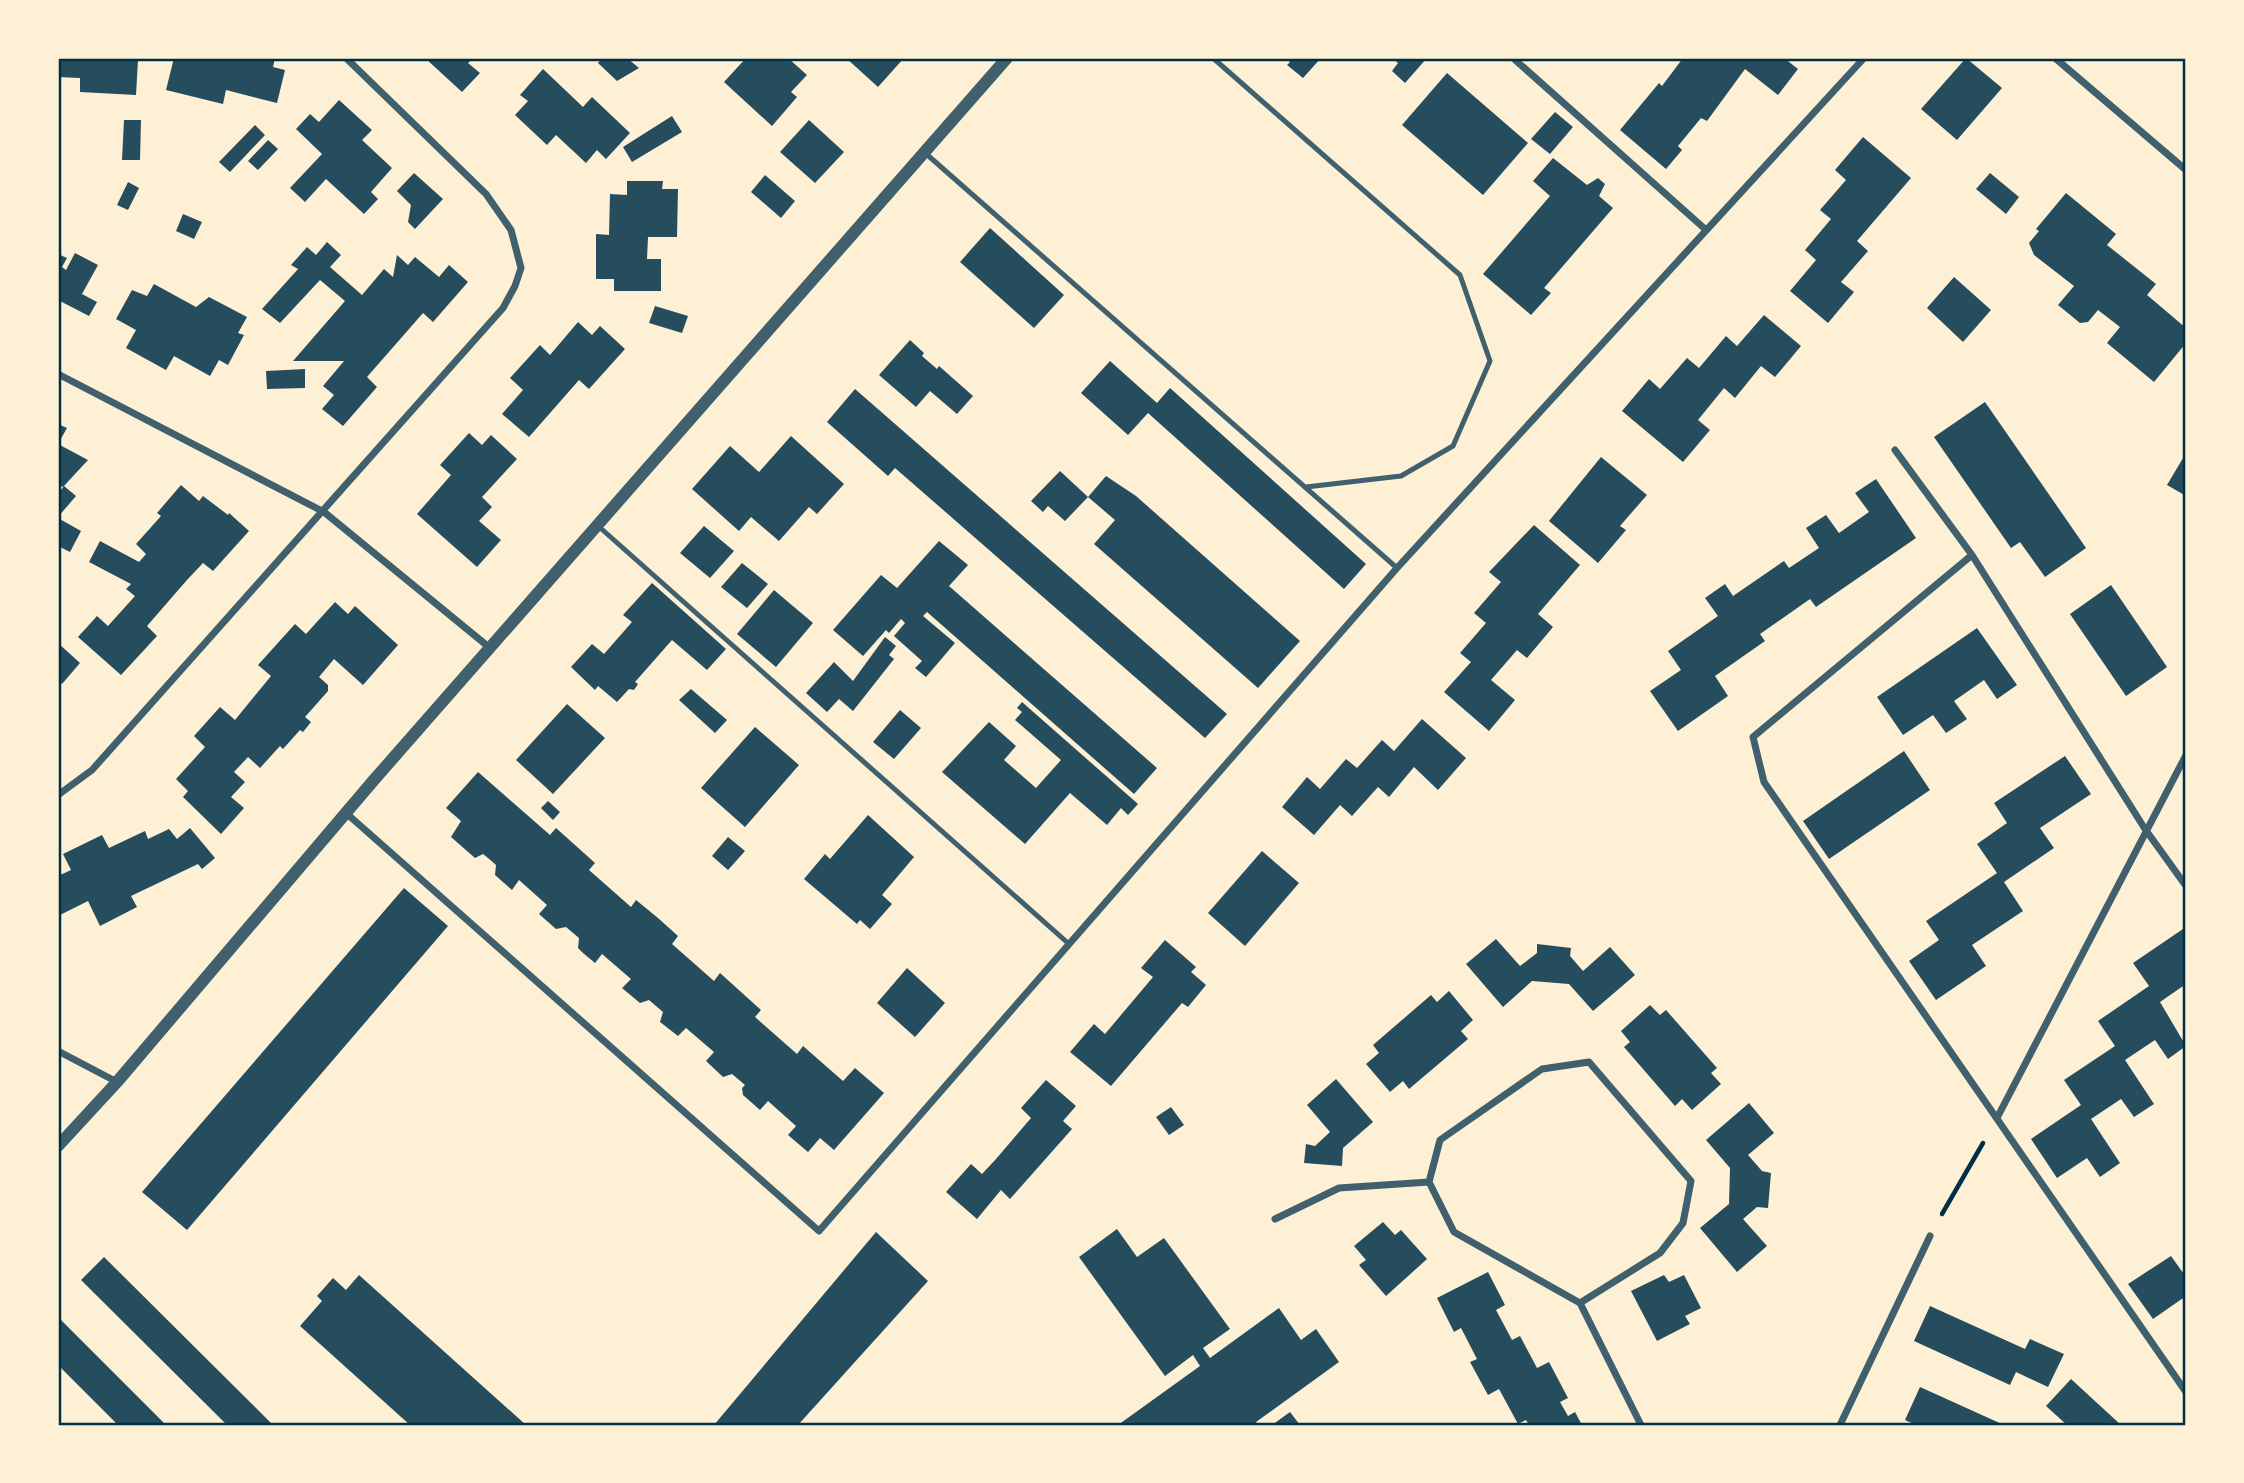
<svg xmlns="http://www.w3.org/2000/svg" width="2244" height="1483" viewBox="0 0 2244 1483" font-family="Ubuntu,sans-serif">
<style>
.building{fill:#264d5e}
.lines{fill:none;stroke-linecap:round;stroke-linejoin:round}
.path{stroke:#003049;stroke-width:4.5}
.service{stroke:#3f606c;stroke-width:5}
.minor{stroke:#3f606c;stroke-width:7}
.tertiary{stroke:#3f606c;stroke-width:12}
.neatline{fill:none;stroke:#003049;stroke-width:2.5}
</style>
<rect width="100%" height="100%" fill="#fdf0d5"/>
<path class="building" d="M58,58L138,60L136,95L80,92V78L58,77Z
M174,58L186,61L187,58H275L273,67L285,70L277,103L226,90L223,104L166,90Z
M425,58H473L468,63L480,73L462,92Z
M602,58H627L639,68L617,81L598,63Z
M746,58H788L807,75L791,92L797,97L772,126L724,82Z
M846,58H904L878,87Z
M1284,58H1321L1303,78L1287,65L1290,62Z
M1392,58H1427L1405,83L1392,71L1398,63Z
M1683,58H1784L1798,69L1778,95L1745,69L1707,121L1701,118L1678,146L1682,150L1666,169L1620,130L1659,83L1662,86Z
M1966,58L2002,88L1957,140L1921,109Z
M543,69L583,107L592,97L630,133L606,159L597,150L586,163L556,135L547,145L515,115L528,101L520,95Z
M1447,73L1528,143L1483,195L1402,125Z
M339,100L372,130L362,140L392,168L371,192L378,199L364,214L326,179L305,202L290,188L322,154L296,129L310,114L319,122Z
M1555,112L1573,127L1550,154L1531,139Z
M672,116L682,132L632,162L623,147Z
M124,120H141L140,160H122Z
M809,120L844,152L815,183L780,152Z
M255,125L265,135L230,172L219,162Z
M1863,137L1911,178L1857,241L1868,251L1841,282L1854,292L1828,323L1790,291L1816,260L1805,250L1831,219L1820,210L1846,180L1835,170Z
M268,140L278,149L258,170L248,161Z
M1553,158L1587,185L1598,178L1605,184L1599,196L1613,208L1544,288L1551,293L1531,315L1483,274L1550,196L1533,181Z
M414,173L443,199L415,229L408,222L411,205L397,191Z
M1990,173L2019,197L2006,214L1976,189Z
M765,175L795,201L781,218L751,192Z
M627,181H663L662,189H678L677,237H648L647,259H661V291H614V279H596V234L609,235L610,194L627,195Z
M128,182L139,188L128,210L117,205Z
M2066,193L2116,234L2107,245L2156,284L2147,295L2186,328V343L2154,382L2107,343L2120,327L2098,310L2088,322L2080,323L2058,305L2074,286L2034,255L2029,243L2039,231L2036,229Z
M183,214L202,222L194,239L176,231Z
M990,228L1064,295L1034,328L960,262Z
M327,242L341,255L330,267L362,295L384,269L393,277L397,255L408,265L415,257L439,277L449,265L468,282L433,322L423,313L367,377L377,387L343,426L322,409L334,395L323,386L344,361H293L345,301L320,280L280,323L262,309L298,269L291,265L307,247L316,255Z
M75,253L98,265L82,294L97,302L89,316L58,300V254L67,258L62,267L66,270Z
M1954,277L1991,310L1963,342L1927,308Z
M154,284L196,307L209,297L247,317L238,333L244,335L228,365L219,360L210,376L174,356L166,370L126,348L136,330L116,319L132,290L147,296Z
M655,306L688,316L682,333L649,323Z
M1764,315L1801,346L1775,377L1761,366L1735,398L1724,388L1698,420L1710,430L1683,462L1622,411L1649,379L1660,389L1687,358L1699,368L1726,336L1737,346Z
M578,322L592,335L600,326L625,349L589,389L579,380L529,437L502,414L523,390L510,378L540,345L550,355Z
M910,340L924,353L922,356L937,369L939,366L973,396L957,414L930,391L916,407L879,375Z
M1110,361L1157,403L1170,388L1366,564L1344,589L1148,413L1128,435L1081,393Z
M305,369V388L267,389L266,371Z
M855,389L1227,714L1205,738L895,468L888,476L827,422Z
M1985,402L2086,548L2045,577L2020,542L2011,548L1934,437Z
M58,424L67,428L58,444L88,460L63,487L58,484Z
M469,433L482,445L491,435L517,459L482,497L492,507L479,521L501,540L477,567L417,514L451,475L440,465Z
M791,436L844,484L817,514L809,507L779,541L751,517L739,531L692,489L730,446L759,472Z
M2186,453V496L2167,485Z
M1601,457L1647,495L1620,526L1626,530L1598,563L1549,521Z
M1060,471L1088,497L1065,521L1048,506L1043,512L1031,501Z
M1106,476L1136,496L1300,641L1258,688L1094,544L1115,520L1088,497Z
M1876,479L1916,538L1816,607L1810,599L1760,634L1765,641L1715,676L1728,696L1678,731L1650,691L1681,670L1668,651L1718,616L1705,598L1725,584L1733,596L1784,561L1789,568L1819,548L1806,528L1826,515L1839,533L1869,512L1855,493Z
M181,485L199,501L203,496L228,515L229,513L249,531L213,571L203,563L187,580L147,626L157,636L121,675L78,637L97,616L108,626L135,596L126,589L131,584L89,562L100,541L139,562L146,554L136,544L161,516L157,513Z
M64,486L76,496L58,517V494Z
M58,518L81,531L70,552L58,546Z
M1534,525L1580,565L1538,614L1553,627L1527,658L1517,650L1491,680L1515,700L1489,731L1444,692L1471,662L1460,653L1486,623L1474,613L1501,582L1489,572Z
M704,526L734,551L710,578L680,553Z
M939,541L968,565L949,586L1157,768L1134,794L927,612L923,616L955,643L926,677L915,668L922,661L894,636L905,623L901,619L889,633L886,630L863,656L833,630L881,575L897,588Z
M742,563L768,584L747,608L721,587Z
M652,583L726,649L707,670L672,640L635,682L638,684L634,690L629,689L617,702L598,686L595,690L571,667L592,644L604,654L632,622L623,615Z
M2111,585L2167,667L2126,696L2070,614Z
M774,590L813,623L776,667L737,634Z
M335,602L348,614L355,606L398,645L363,685L334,659L319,677L328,685V691L305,717L311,722L303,732L300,730L283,749L280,746L260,768L248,757L234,772L245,782L231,797L244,808L221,834L183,797L188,791L176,779L205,747L194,736L220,707L235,720L271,676L258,665L295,624L306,634Z
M1977,628L2017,685L1997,699L1984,680L1954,701L1967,719L1946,733L1933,715L1903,735L1877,697Z
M885,637L896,646L889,655L894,659L853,711L839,699L827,712L806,693L834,662L853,681Z
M58,643L80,663L62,684L58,681Z
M691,689L727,720L715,733L679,700Z
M1022,702L1138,804L1128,815L1121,808L1107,825L1070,793L1025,844L942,772L989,722L1016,746L1004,760L1036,788L1061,760L1015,720L1022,712L1017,708Z
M567,704L605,738L553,794L516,760Z
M900,710L921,728L894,759L873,742Z
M1422,719L1466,758L1438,790L1414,767L1389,797L1378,787L1352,816L1340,805L1314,835L1282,807L1307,777L1320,789L1346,759L1357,768L1382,740L1394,751Z
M755,727L799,765L745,827L701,788Z
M1904,751L1930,790L1829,859L1803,821Z
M2065,756L2091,794L2040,828L2054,848L2004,882L2023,911L1972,945L1986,966L1936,1000L1909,961L1939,940L1926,921L1997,873L1977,844L2007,823L1994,803Z
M478,772L550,835L556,828L575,845L595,863L589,870L631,907L636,900L658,918L678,936L672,944L714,981L720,973L761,1010L755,1017L797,1054L803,1046L843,1081L855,1068L884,1093L834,1150L820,1138L808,1152L788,1135L796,1126L768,1101L760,1110L743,1095L742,1088L745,1085L738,1079L732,1074L723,1077L706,1061L714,1052L686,1028L678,1036L660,1022L663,1012L649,1000L640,1003L622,988L631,979L602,954L595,963L583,953L578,948L579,938L566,927L556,929L539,914L547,905L519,880L512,890L495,875L496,865L488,858L483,854L475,858L451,837L461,821L446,808Z
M548,801L560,812L553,820L541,808Z
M868,815L914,857L882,895L892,904L870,929L860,920L857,924L804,879L825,854L830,859Z
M190,828L215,858L202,869L198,864L131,896L137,907L100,926L88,901L58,916V876L71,870L63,854L102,835L109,848L145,831L148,839L169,829L177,839Z
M728,837L745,851L728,870L712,856Z
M1262,851L1299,883L1245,946L1208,913Z
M404,888L448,926L187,1230L142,1192Z
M2183,929L2186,933V984L2160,1002L2186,1046L2168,1059L2155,1040L2125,1060L2154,1104L2134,1117L2121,1099L2091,1119L2120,1163L2100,1177L2087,1158L2057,1178L2031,1139L2081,1105L2064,1080L2115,1046L2098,1021L2149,986L2133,963Z
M1496,939L1520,966L1537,953V944L1571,948L1570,956L1583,971L1610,947L1635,975L1593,1011L1569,984L1532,981L1503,1007L1466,964Z
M1165,940L1196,967L1191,972L1206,985L1188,1007L1182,1003L1111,1086L1070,1052L1094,1024L1105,1034L1153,977L1141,968Z
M907,968L945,1003L915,1037L877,1003Z
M1449,991L1473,1020L1461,1031L1468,1039L1409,1089L1403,1081L1390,1092L1366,1064L1379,1053L1373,1045L1431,995L1437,1002Z
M1650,1005L1660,1015L1666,1010L1717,1068L1711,1073L1721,1084L1692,1110L1682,1099L1675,1106L1624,1047L1630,1042L1621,1031Z
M1336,1079L1373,1122L1343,1148L1342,1166L1304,1163L1306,1144L1315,1146L1330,1132L1307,1105Z
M1046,1080L1076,1106L1063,1121L1072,1129L1010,1199L1001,1190L977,1219L946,1192L971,1164L982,1174L996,1159L1031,1118L1021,1108Z
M1749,1103L1774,1133L1748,1155L1762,1171L1771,1173L1768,1208L1757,1207L1743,1219L1767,1246L1737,1272L1700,1228L1729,1204L1730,1168L1706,1140Z
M1171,1107L1184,1125L1169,1135L1156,1117Z
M1383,1222L1395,1235L1401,1230L1427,1259L1386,1296L1359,1265L1366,1260L1354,1246Z
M1117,1229L1137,1257L1164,1238L1230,1329L1203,1348L1210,1358L1279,1308L1301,1340L1316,1329L1339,1362L1256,1422L1258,1425H1118L1200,1366L1193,1355L1165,1376L1079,1257Z
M876,1232L928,1281L798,1425H714Z
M2171,1256L2186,1277V1296L2153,1319L2128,1284Z
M104,1257L273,1425H227L81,1280Z
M1488,1272L1505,1305L1496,1310L1512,1340L1520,1336L1537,1368L1549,1362L1568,1398L1560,1402L1568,1416L1575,1412L1582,1425H1529L1526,1420L1518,1424L1499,1389L1488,1395L1470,1362L1477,1359L1461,1328L1454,1332L1437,1298Z
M359,1275L526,1425H410L300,1326L322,1301L317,1296L333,1278L346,1290Z
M1664,1275L1669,1282L1684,1275L1701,1308L1685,1316L1690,1324L1657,1341L1631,1291Z
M1930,1306L2025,1349L2030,1339L2064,1354L2048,1387L2016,1372L2010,1385L1914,1341Z
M58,1317L166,1425H118L58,1365Z
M2071,1379L2121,1425H2067L2046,1406Z
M1920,1387L2004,1425H1916L1905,1420Z
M1290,1412L1300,1425H1272Z"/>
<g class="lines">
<path class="path" d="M1942,1214L1983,1143"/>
<path class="service" d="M1213,58L1460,275L1490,361L1453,446L1401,476L1306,487
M924,152L1397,568
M597,525L1069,944"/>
<path class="minor" d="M1513,58L1705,229
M2055,58L2186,170
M58,374L324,512L490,648
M1895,450L1972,555L2145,829L2186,886
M1972,555L1753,737L1764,782L2186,1392
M58,795L92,770L503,308L515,286L521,268L511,230L486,194L346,58
M346,813L819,1231L1397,568L1864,58
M58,1051L117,1082
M1997,1118L2186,755
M1275,1219L1339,1188L1429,1182
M1580,1303L1660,1253L1683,1223L1691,1181L1589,1062L1542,1069L1440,1140L1429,1182L1454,1232L1580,1303L1641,1425
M1840,1425L1930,1236"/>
<path class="tertiary" d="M58,1146L117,1082L373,781L1007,58"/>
</g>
<rect width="2244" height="1483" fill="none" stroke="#fdf0d5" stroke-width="119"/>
<rect x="60" y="60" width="2124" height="1364" class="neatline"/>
</svg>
